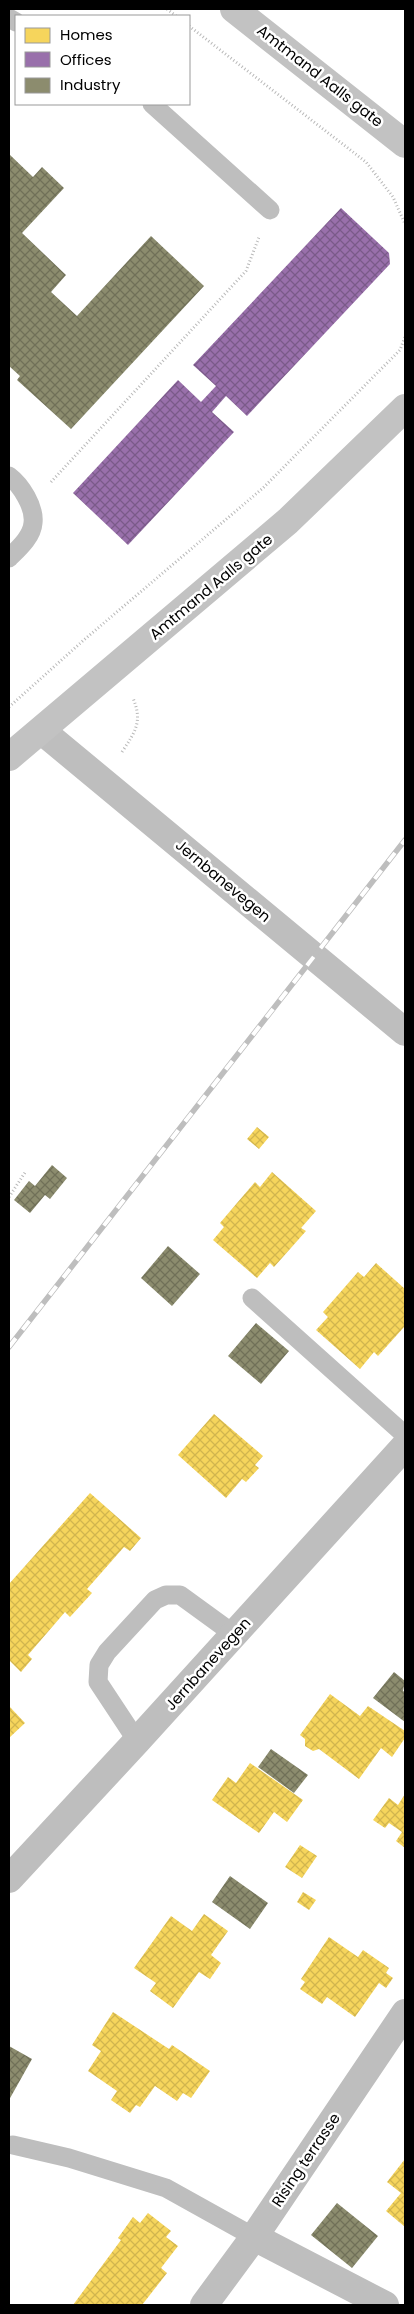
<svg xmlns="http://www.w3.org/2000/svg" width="414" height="2314" viewBox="0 0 414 2314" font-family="Poppins,sans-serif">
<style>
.homes{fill:url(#homes-cross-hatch)}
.offices{fill:url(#offices-cross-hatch)}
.industry{fill:url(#industry-cross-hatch)}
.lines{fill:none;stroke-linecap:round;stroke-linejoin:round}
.path{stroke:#b9b9b9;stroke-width:3;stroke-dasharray:1 2.5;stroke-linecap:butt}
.lane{stroke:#bebebe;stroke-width:19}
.street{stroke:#bebebe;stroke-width:28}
.secondary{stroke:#c2c2c2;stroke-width:28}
.rail-casing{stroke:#bebebe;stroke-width:5.5}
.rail{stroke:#fff;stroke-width:4;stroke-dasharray:11;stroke-linecap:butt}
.labels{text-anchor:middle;stroke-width:5;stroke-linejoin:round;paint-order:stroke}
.street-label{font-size:15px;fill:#000;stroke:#fff}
</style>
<defs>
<pattern id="homes-cross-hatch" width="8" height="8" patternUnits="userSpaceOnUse" patternTransform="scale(1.25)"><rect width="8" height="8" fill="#f6d55c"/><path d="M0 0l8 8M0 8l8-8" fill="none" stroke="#d1b54e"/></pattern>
<pattern id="offices-cross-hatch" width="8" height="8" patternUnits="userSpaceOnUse" patternTransform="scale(1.25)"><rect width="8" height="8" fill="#9970ab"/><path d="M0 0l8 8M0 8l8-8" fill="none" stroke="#7a5a89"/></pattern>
<pattern id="industry-cross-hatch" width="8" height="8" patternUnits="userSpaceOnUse" patternTransform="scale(1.25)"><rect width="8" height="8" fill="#8c8c6e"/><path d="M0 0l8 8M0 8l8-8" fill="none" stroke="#707058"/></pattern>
</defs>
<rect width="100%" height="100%" fill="#fff"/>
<path class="homes" d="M257,1127L269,1137L259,1149L247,1139Z
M272,1172L316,1211L301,1228L306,1231L274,1267L270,1263L257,1278L213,1240L224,1227L220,1223L237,1203L255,1182L260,1187Z
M376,1263L405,1289V1326L378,1356L374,1352L360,1369L316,1330L328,1317L323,1312L358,1272L364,1277Z
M214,1414L263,1456L255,1465L259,1468L246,1482L242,1479L226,1498L178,1455Z
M90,1493L141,1538L130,1551L124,1547L87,1589L92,1593L70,1617L65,1612L28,1655L32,1659L21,1672L9,1660V1584Z
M330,1694L360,1716L368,1706L405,1731V1738L392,1757L381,1748L359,1779L319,1749L313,1751L305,1746V1739L300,1735Z
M9,1706L25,1723L9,1738Z
M250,1763L303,1800L287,1822L274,1812L259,1833L212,1800L228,1777L236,1783Z
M405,1794V1848L396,1841L402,1832L389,1823L385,1828L373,1820L389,1798L398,1805Z
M300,1845L317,1856L302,1878L285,1867Z
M303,1892L316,1900L309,1910L297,1902Z
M204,1914L228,1931L211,1955L221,1963L210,1979L199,1972L173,2008L150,1991L156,1983L134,1968L171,1916L192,1931Z
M329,1937L358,1957L363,1950L389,1968L386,1973L393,1978L386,1988L379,1983L355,2017L327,1997L322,2004L300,1989L305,1982L301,1979Z
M113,2012L169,2049L172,2045L210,2071L191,2098L183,2093L177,2101L155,2086L140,2107L136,2105L130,2113L111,2100L117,2091L88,2071L101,2051L92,2045Z
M405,2159V2227L386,2211L401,2193L387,2182Z
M148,2213L171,2231L166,2237L178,2246L161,2268L167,2273L142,2305H73L121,2240L118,2238L133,2217L140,2223Z"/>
<path class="offices" d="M341,208L389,253L390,264L247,416L226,396L212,412L234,432L128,545L73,493L178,380L201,402L216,386L193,365Z"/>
<path class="industry" d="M9,154L33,177L42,167L64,188L22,233L66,275L51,292L77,316L151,236L204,286L71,429L17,380L20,376L9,366Z
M52,1165L67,1178L50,1199L45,1195L30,1213L14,1200L29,1181L35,1186Z
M168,1246L200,1274L172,1306L141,1278Z
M256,1323L289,1351L261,1384L228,1356Z
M394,1672L405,1681L403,1691L405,1692V1722L373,1698Z
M271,1749L308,1775L294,1793L258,1767Z
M230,1876L268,1903L250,1929L212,1902Z
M9,2046L32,2059L9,2100Z
M337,2203L378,2236L352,2268L311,2235Z"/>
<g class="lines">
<path class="path" d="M167,9L176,16
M189,26L366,162L393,197L405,224
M51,482L246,271L259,237
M9,707L85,639L263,488L400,350L405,337
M122,752C135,732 143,722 133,698
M9,1197L26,1171"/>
<path class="lane" d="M9,18L16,22
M152,104L270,210
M9,476C21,485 35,507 33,523C32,537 18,549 9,558
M252,1298L405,1435
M137,1741L98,1682L99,1665L107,1652L155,1600L166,1595H180L235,1635
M13,2145L69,2158L166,2188L254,2237"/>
<path class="street" d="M42,731L405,1032
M9,1879L137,1741L405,1446
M254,2237L385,2305
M204,2305L254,2237L405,2013"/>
<path class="secondary" d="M234,9L405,144
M9,757L288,521L405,408"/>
<g class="rail-casing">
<path id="rail" d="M9,1347L405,840"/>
</g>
<use href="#rail" class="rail"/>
</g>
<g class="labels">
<g class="street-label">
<text transform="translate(320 76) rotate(38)" y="5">Amtmand Aalls gate</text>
<text transform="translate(211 587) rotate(-40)" y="5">Amtmand Aalls gate</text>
<text transform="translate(223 881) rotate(40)" y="5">Jernbanevegen</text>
<text transform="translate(208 1664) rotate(-48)" y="5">Jernbanevegen</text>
<text transform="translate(306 2160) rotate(-56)" y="5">Rising terrasse</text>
</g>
</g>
<rect width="414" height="2314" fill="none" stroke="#000000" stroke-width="20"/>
<rect x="15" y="15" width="175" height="90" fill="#ffffff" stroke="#999999"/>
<rect x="25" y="28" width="25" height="15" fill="#f6d55c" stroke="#999999"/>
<text x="60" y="40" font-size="15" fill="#000000">Homes</text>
<rect x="25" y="52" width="25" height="15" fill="#9970ab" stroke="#999999"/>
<text x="60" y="65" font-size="15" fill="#000000">Offices</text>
<rect x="25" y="78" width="25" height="15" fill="#8c8c6e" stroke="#999999"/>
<text x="60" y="90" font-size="15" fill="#000000">Industry</text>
</svg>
